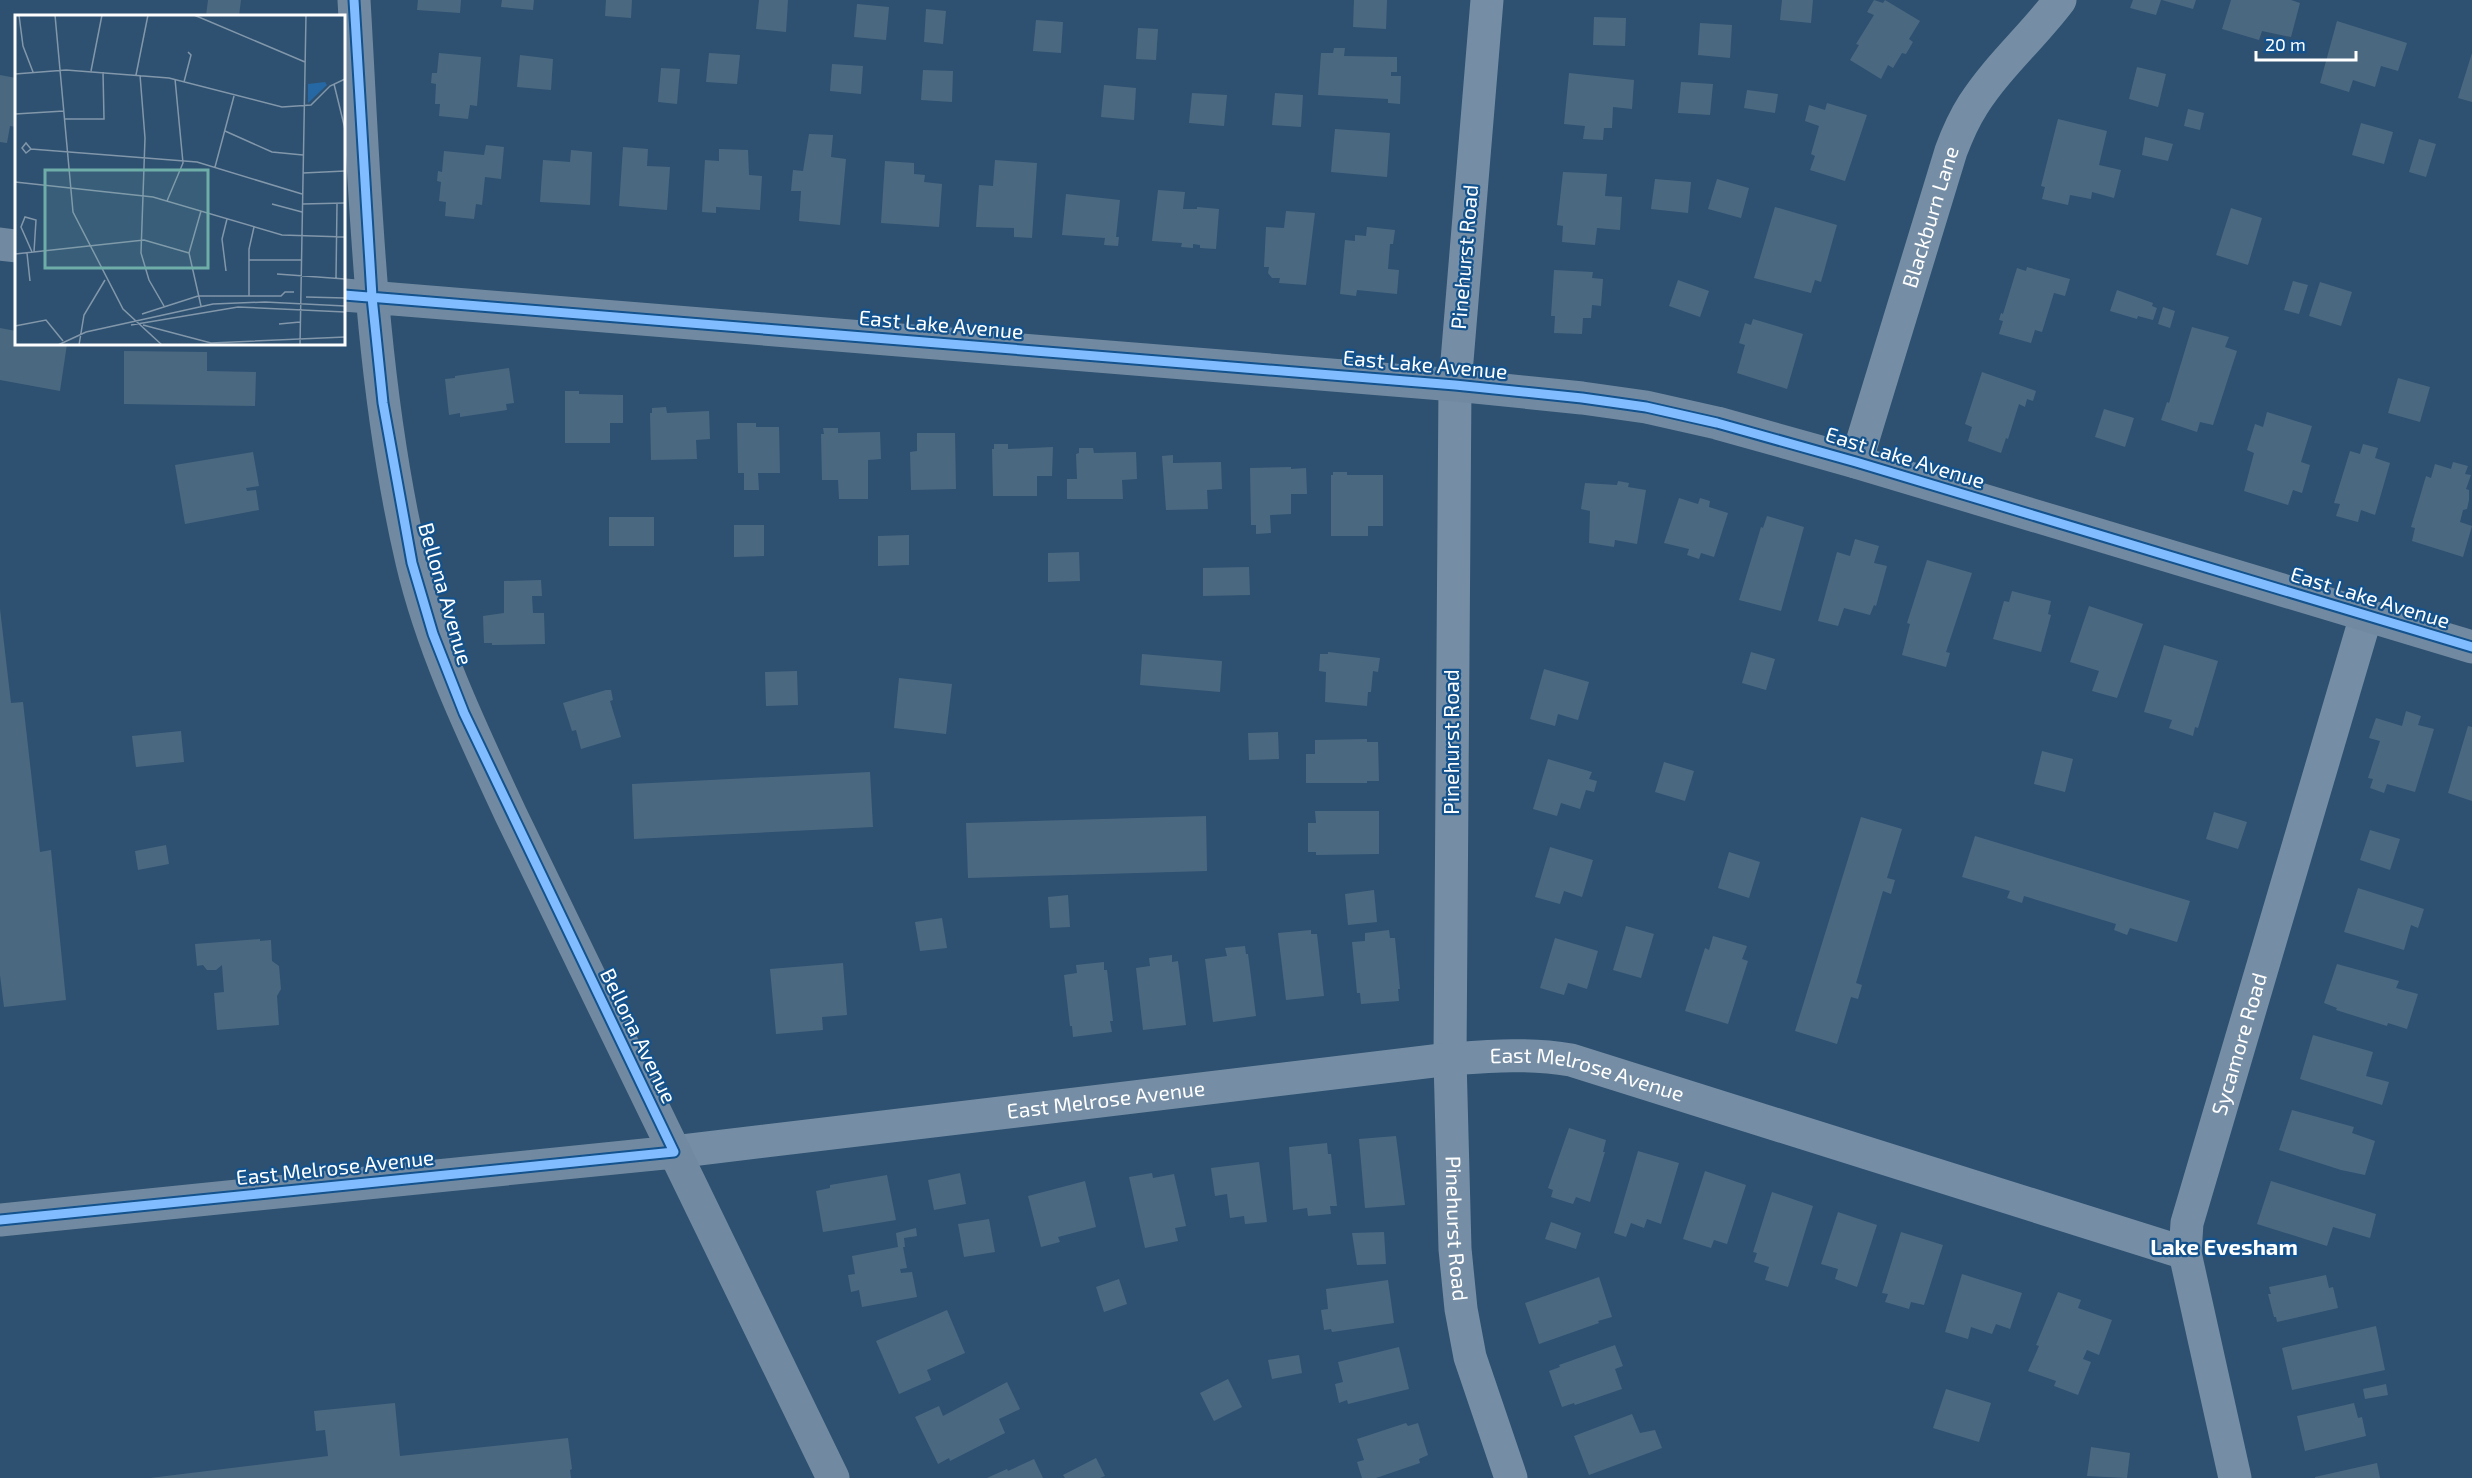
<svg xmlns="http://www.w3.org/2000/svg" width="2472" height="1478" viewBox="0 0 2472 1478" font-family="'Exo 2',sans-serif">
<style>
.building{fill:#4b6881}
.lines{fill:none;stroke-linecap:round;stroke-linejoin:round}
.street{stroke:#758ea5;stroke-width:33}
.secondary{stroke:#718aa1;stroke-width:33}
.cycleway-casing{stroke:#13528c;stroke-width:13}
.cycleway{stroke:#80bcff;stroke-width:9}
.labels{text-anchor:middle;stroke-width:4.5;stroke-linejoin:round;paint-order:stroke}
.street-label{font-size:21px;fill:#fff;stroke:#13528c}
.neighbourhood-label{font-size:22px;font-weight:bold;fill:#fff;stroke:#13528c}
.inset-road{fill:none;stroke:#8297aa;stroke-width:1.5}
.view{fill:#6fada8;fill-opacity:0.15;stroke:#6fada8;stroke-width:3}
.inset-edge{fill:none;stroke:#fff;stroke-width:3}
</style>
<rect width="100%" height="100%" fill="#2e5171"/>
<path class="building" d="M208,0H241L239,16H206Z
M418,0H461L460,13L417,10Z
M502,0H534L533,10L501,7Z
M606,0H632L631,18L605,16Z
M759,0H788L786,32L756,29Z
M1354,0H1387L1386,29L1353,27Z
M1782,0H1813L1811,23L1780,20Z
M1874,0L1883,3L1885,0L1920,21L1909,39L1913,42L1906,54L1902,53L1893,68L1888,65L1881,79L1850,60L1859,45L1856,44L1874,15L1867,12Z
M2133,0H2161L2156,15L2130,8Z
M2162,0H2196L2193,9Z
M2231,0H2291L2300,3L2291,37L2262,31L2259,40L2222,29Z
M857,4L889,7L886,40L854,37Z
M926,9L946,11L943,44L924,42Z
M1594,17L1626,18L1625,46L1593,45Z
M1036,20L1063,22L1061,53L1033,51Z
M2337,21L2407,43L2398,71L2381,66L2375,87L2353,80L2349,92L2320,83Z
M1700,23L1732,25L1730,58L1698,55Z
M1138,28L1158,29L1156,60L1136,59Z
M1334,48H1345L1344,56L1397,57V72H1391V76H1401L1400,104L1388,103V99L1318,95L1321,53H1333Z
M439,53L481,57L477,106L470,105L468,119L439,116L440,104H435L436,84L431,83L432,73H437Z
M709,53L740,55L737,84L706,82Z
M2472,53V102L2458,98Z
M520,55L553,59L551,90L517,87Z
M832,64L863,66L861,94L830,91Z
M2137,67L2166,74L2158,107L2129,99Z
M661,68L680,69L677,104L658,102Z
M923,70L953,71L952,102L921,100Z
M1569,73L1634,80L1632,109L1613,107L1612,128H1604L1603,140L1583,139L1585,126L1564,124Z
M0,75L16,78V127L10,126L7,143L0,142Z
M1681,82L1713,84L1710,115L1678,113Z
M1104,85L1136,88L1134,120L1101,117Z
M1747,90L1778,94L1775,113L1744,108Z
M1192,93L1227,95L1224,126L1189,123Z
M1275,93L1303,95L1301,127L1272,125Z
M1827,103L1867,115L1845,181L1810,170L1815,156L1811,154L1819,126L1805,121L1809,105L1825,110Z
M2188,109L2204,113L2200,130L2184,126Z
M2058,119L2107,131L2099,165L2121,170L2114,198L2092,192L2091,199L2070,195L2068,205L2042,199L2045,187L2041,186Z
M2361,123L2393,132L2384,164L2352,155Z
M1335,129L1390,133L1387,177L1331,172Z
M809,134L833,135L831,157L846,159L840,225L799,221L801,191H791L793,170L803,171Z
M2145,137L2173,144L2168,161L2142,155Z
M2419,139L2436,144L2426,177L2409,172Z
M486,145L504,147L501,179L485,177L482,205L476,204L474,219L445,216L446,202L439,201L441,182L437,181L438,171L442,172L444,151L484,155Z
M623,147L648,149L647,166L670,167L667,210L619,206Z
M719,149L748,150L749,175L762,176L760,210L716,207V213L702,212L705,160L719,161Z
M571,150L592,152L590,205L540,202L543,160L570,162Z
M995,160L1037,163L1032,238L1014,237V228L976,227L979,185L993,186Z
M885,161L914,163V174L925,175L924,182L942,184L939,227L881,223Z
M1563,172L1607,174L1605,196L1622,197L1620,230L1597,228L1595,245L1562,242L1563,226L1557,225Z
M1655,179L1691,182L1688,213L1651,209Z
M1717,179L1749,188L1741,218L1708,209Z
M1158,190L1185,192L1183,209H1197V207L1219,209L1216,249L1200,248V245L1193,244V248L1181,247L1182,243L1152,241Z
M1066,194L1120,200L1116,237H1119L1118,246L1104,245L1105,238L1062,235Z
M1775,207L1837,225L1821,282L1815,280L1811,293L1754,278Z
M2231,208L2262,218L2248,265L2216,255Z
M1286,211L1315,213L1306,285L1279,283L1280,278H1272L1268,273L1269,267H1264L1266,227L1284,228Z
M1367,227L1395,230L1393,244H1390L1388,269L1399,270L1397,294L1357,290L1356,296L1340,294L1345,240L1355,241V235L1366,236Z
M2027,267L2070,279L2065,296L2054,293L2042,332L2035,330L2031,343L1999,334L2003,321L1999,320L2001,313L2003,314L2017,268L2026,271Z
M1554,270L1593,272L1592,278L1603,279L1601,306L1592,305L1591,318H1583L1582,334L1554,333L1555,316H1551Z
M1678,280L1709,291L1700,317L1669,306Z
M2293,281L2308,285L2299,314L2284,310Z
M2320,282L2352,292L2341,326L2309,316Z
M2117,290L2153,303L2152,306L2157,308L2153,320L2138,316L2137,319L2110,311Z
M2163,307L2175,311L2170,328L2158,324Z
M1753,319L1803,334L1787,389L1737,373L1745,345L1739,343L1745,323L1751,325Z
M2192,327L2229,337L2225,347L2237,351L2213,425L2200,422L2197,432L2161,420L2167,402L2169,403Z
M0,328L16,331V344H67L60,391L0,380Z
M124,351L207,352V371L256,372L255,406L124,404Z
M509,368L514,403L506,404L507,410L460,417V413L449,415L445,379L455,378V376Z
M1982,372L2036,391L2033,401L2027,399L2025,407L2019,404L2008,439L2006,438L2001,453L1968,441L1972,427L1965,424Z
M2398,378L2430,387L2420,422L2388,413Z
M565,391H579V394L623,395V423H610V443H565Z
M666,407L667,413L709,411L710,439L696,440L697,459L651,460L650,413H652V408Z
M2104,409L2134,418L2125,447L2095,437Z
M2267,412L2312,426L2301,462L2310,465L2302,493L2293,490L2288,505L2244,491L2254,453L2247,450L2255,424L2263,427Z
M737,423H756V427H779L780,473H758L759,490H744V473H738Z
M823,428H838V433L880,432L881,459L868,460V499H839L838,480H822L821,434H824Z
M917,433H955L956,489L911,490L910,452L917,451Z
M994,444H1008V449L1053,447L1052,476H1037V496H993L992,449H994Z
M2363,444L2378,448L2375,458L2390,463L2375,515L2361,510L2358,522L2336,516L2340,504L2334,503L2350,451L2360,454Z
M1079,448H1093L1094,453L1136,452L1137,479L1122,480L1123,499H1067V479H1077L1076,454L1079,453Z
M253,452L259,486L246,488L247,491L256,490L259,510L185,524L175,465Z
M1173,455V463L1221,462L1222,489L1207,490L1208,509L1166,510L1162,456Z
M2453,462L2468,466L2465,474L2471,475L2466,489L2469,490V500L2467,509L2463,510L2460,522L2472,526L2463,557L2412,541L2415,528L2411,527L2426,476L2431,478L2435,464L2451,469Z
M1291,467V469L1306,468L1307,494H1291V514L1270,515L1271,533L1256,534V525H1251L1250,468Z
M1333,472H1347V475H1383V526H1368V536H1331V475H1333Z
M1618,481L1629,483L1628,487L1646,490L1637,544L1615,540L1614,547L1589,543L1590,511L1581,509L1585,483L1617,485Z
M1679,498L1698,504L1700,498L1710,501L1709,507L1728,513L1714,557L1701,553L1699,559L1687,555L1689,549L1664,543Z
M1767,516L1804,527L1781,611L1739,600L1761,527L1763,528Z
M609,517H654V546H609Z
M734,525H764V556L734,557Z
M909,535V565L878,566V536Z
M1855,539L1879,546L1874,563L1887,566L1876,606L1874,605L1870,615L1844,608L1838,626L1818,621L1837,552L1850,556Z
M1079,552L1080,581L1048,582V553Z
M1927,560L1972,573L1946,652L1950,653L1946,667L1902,655L1910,624L1907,623Z
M1249,567L1250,595L1203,596V568Z
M541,580L542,596H532L533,613H544L545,644L492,645V643H484L483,616L504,613V581Z
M2012,591L2051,601L2048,614L2051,615L2041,652L1993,639L2004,601L2009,602Z
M2089,606L2143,624L2117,698L2092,691L2099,671L2070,662Z
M0,609L11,703L23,702L40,852L51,850L66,1000L4,1007L0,975Z
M2164,645L2218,661L2198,728L2195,727L2193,736L2169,728L2172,720L2144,712Z
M1328,652L1380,658L1378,672L1373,671L1371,692H1368L1367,706L1325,702L1326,672L1319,671L1320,654H1328Z
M1751,652L1775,659L1766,690L1742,683Z
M1142,654L1222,661L1220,692L1140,685Z
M1544,669L1589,682L1578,720L1558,714L1555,726L1530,719Z
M797,671L798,705L766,706L765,672Z
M899,678L952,684L946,734L894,728Z
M606,690H611L613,700L610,701L621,737L581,749L576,730L572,731L563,703Z
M2406,711L2421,716L2418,725L2434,729L2415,792L2387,784L2384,793L2370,788L2373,779L2368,778L2380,741L2369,738L2376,718L2402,726Z
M2468,726L2472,727V801L2448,793Z
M181,731L184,762L136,767L132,736Z
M1278,732L1279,759L1249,760L1248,733Z
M1367,739V742H1378L1379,781H1367V783H1306V754H1315V740Z
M2042,751L2073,759L2065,792L2034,784Z
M1548,759L1592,772L1589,779L1597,781L1594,792L1586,790L1580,809L1561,803L1557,816L1533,809Z
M1664,762L1694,771L1685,801L1655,792Z
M870,772L873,827L634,839L632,784Z
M1315,811H1379V854L1316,855V852H1308V823H1316Z
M2214,812L2247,822L2238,849L2206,839Z
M1206,816L1207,871L968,878L966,823Z
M1861,817L1902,829L1887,878L1895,880L1891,894L1883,891L1856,983L1862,985L1858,999L1851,997L1837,1044L1795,1031Z
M2370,830L2400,839L2390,870L2360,860Z
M1975,836L2190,901L2177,942L2130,928L2127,935L2114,930L2116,924L2024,896L2022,903L2007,898L2010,891L1962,877Z
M166,845L169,864L138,870L135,851Z
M1550,847L1593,860L1582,897L1564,891L1560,904L1535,897Z
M1729,852L1760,862L1749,898L1718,888Z
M2358,888L2424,909L2418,928L2411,925L2404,950L2344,932Z
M1374,890L1377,922L1348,925L1345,894Z
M1068,895L1070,927L1050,928L1048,897Z
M942,918L947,948L920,951L915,922Z
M1626,926L1654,934L1641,978L1613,970Z
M1311,930V934H1317L1324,996L1286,1000L1278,933Z
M1389,930L1390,938H1395L1400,989H1398L1399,1001L1361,1004L1360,993H1357L1352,942L1365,941V933Z
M1713,936L1747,946L1742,959L1748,961L1728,1024L1685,1011L1705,948L1709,950Z
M1555,938L1598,951L1587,989L1568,983L1564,995L1540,988Z
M260,939V941L271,940L272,961L279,966L281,989L277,996L279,1025L217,1030L214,993L224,992L222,965L216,970H207L203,965L197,966L195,944Z
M1245,946L1246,954H1248L1256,1016L1213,1022L1205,959L1227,956L1225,948Z
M1172,955V962L1178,961L1186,1025L1143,1030L1136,968L1150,966L1149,958Z
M1104,962V970H1107L1113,1021H1110L1112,1032L1073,1037L1072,1026H1070L1064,975L1077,973L1076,965Z
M843,963L847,1015L822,1017L823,1030L776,1034L770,969Z
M2337,964L2399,981L2396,988L2418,994L2407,1029L2388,1023L2387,1026L2336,1010L2337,1008L2324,1003Z
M2313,1035L2373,1052L2366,1076L2389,1082L2382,1105L2300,1079Z
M2292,1110L2354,1127L2352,1133L2375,1141L2365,1175L2341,1170L2279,1150Z
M1569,1128L1606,1140L1603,1152H1605L1590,1202L1576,1197L1573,1204L1551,1197L1553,1190L1548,1188Z
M1396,1136L1405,1205L1365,1208L1359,1139Z
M1327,1143L1328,1154H1331L1337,1206H1330L1331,1214L1308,1216L1307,1208L1293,1210L1289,1147Z
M1638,1151L1679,1163L1661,1224L1647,1219L1644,1228L1631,1223L1626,1237L1614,1233Z
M1259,1162L1267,1222L1245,1224L1244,1216L1230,1218L1227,1194L1215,1196L1211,1168Z
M1705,1171L1746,1185L1727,1244L1714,1240L1711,1248L1683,1239Z
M960,1173L966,1204L934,1210L928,1180Z
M1152,1173L1153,1178L1174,1174L1186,1226L1175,1228L1178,1241L1145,1248L1129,1177Z
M887,1175L896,1220L823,1232L816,1191L830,1188V1185Z
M1085,1181L1096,1227L1058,1237L1060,1242L1041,1247L1028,1196Z
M2271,1181L2376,1214L2370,1238L2333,1227L2327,1246L2257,1224Z
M1772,1192L1813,1206L1788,1287L1765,1280L1769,1267L1754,1262L1757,1253L1753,1252Z
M1838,1212L1877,1225L1857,1287L1835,1279L1838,1269L1821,1264Z
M989,1219L995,1252L964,1257L958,1224Z
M1551,1222L1581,1233L1576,1249L1545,1239Z
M916,1228L917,1236L904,1238L905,1247H903L907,1268L900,1269L901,1273L912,1272L917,1297L862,1307L859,1290L851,1292L848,1275L855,1274L852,1256L898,1247L896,1233Z
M1384,1232L1386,1264L1357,1265L1352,1233Z
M1901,1232L1943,1245L1924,1305L1911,1302L1909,1309L1885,1302L1888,1294L1882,1293Z
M1962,1274L2022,1293L2010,1329L1996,1324L1992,1334L1971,1327L1968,1339L1945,1332Z
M2326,1275L2329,1288L2333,1287L2338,1308L2277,1322L2276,1317H2274L2268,1294H2271L2269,1287Z
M1599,1277L1612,1317L1598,1321L1599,1323L1539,1344L1525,1303Z
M1119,1279L1127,1304L1104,1312L1096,1287Z
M1388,1280L1394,1323L1332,1332L1331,1329L1324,1330L1321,1310L1328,1309L1326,1289Z
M2058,1292L2081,1300L2078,1308L2112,1320L2099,1355L2087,1350L2083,1359L2091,1362L2078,1395L2054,1386L2056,1381L2028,1371L2039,1346L2036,1345Z
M947,1310L965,1353L927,1370L931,1380L899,1394L876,1341Z
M2376,1326L2385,1370L2292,1390L2282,1348Z
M1615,1345L1623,1366L1615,1369L1622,1389L1575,1405L1574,1403L1562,1407L1549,1371L1560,1367L1559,1365Z
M1399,1347L1409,1389L1348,1404L1347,1400L1339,1403L1335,1384L1343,1382L1338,1362Z
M1299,1355L1302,1373L1272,1379L1268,1360Z
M1228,1379L1242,1407L1214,1421L1200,1393Z
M1007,1382L1020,1409L999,1419L1005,1433L950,1461L949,1458L938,1464L915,1417L939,1406L943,1416Z
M2386,1384L2388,1395L2365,1399L2363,1389Z
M1946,1389L1991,1403L1979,1442L1933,1428Z
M395,1403L400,1456L568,1438L572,1469L570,1470L571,1478H150L328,1456L325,1430L316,1431L314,1411Z
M2354,1403L2358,1418L2362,1417L2366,1436L2305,1451L2297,1416Z
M1632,1414L1640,1433L1655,1430L1662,1448L1589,1475L1574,1436Z
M1406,1423L1408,1426L1418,1423L1428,1455L1419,1459L1420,1463L1376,1478H1362L1357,1462L1364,1460L1357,1439Z
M2091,1447L2130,1453L2127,1478L2087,1476Z
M1096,1458L1105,1476L1100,1478H1065L1063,1475Z
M1034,1459L1043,1478H987L1007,1469L1008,1471Z
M2377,1463L2380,1478H2315V1477Z"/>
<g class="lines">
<g class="street">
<path id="s1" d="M1487,0L1455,385L1450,1059L1455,1249L1461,1309L1470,1357L1511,1478"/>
<path id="s2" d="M1856,462L1951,151C1957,135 1964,119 1973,105C1998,66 2033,36 2060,0"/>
<path id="s3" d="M674,1152L1450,1059C1492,1056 1530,1053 1571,1060L2185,1253"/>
<path id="s4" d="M2235,1478L2185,1253L2187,1223L2366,616"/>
</g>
<path class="secondary" d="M354,0C365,188 369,378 412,562C433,651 473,733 511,815L833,1478
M0,244L16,246
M344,295L1455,385L1582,398L1646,407L1717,423L1856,462L2472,647
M0,1220L674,1152"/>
<g class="cycleway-casing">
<path id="cycleway" d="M344,295L1455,385L1582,398L1646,407L1717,423L1856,462L2472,647
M0,1220L674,1152L464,713L433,634L412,563L383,403L372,297L354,0"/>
</g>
<use href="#cycleway" class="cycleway"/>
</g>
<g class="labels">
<g class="street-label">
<text dy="7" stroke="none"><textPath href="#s2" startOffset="256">Blackburn Lane</textPath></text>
<text transform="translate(1465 257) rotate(-85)" y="7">Pinehurst Road</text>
<text transform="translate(941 325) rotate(5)" y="7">East Lake Avenue</text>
<text transform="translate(1425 365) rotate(5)" y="7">East Lake Avenue</text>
<text transform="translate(1905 458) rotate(17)" y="7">East Lake Avenue</text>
<text transform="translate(445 594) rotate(74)" y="7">Bellona Avenue</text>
<text transform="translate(2370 598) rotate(17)" y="7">East Lake Avenue</text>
<text transform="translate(1452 742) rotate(-90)" y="7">Pinehurst Road</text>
<text transform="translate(638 1036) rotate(64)" y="7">Bellona Avenue</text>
<text dy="7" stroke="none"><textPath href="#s4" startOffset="447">Sycamore Road</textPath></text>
<text dy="7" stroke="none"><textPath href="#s3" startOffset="921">East Melrose Avenue</textPath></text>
<text dy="7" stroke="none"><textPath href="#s3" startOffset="435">East Melrose Avenue</textPath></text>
<text transform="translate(335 1168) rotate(-6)" y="7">East Melrose Avenue</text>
<text dy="7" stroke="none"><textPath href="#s1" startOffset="1230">Pinehurst Road</textPath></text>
</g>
<g class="neighbourhood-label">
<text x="2224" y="1255">Lake Evesham</text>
</g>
</g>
<g transform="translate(15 15)">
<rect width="330" height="330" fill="#2e5171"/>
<path d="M310,67L312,70L293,88V69Z" fill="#2668a3"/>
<path class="inset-road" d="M4,0L8,31L18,57M40,0L58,197L108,294L147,330M179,0L290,47M76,56L87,0M0,59L51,55L154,63L267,92L296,90L315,71L330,64M121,60L133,0M125,60L130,123L126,238L134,265L149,291M169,67L176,40L173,37M319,69L330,114M0,99L49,96M50,104H89L88,57M210,116L257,137L288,140M16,134L11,128L7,133L11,138L16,134L182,147L287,179M200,152L219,81M288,158L330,156M0,167L138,182L267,220L330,222M152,186L168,148L160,64M257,189L287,197M287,189L330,188M17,237L6,212L10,202L21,205L19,237M12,238L15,266M0,239L129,225L174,238M234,245H286M211,256L207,224L212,204M262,259L330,264M321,263L322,189M234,281V234L239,212M291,282L330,283M186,291L174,238L186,196M127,299L183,281H266L270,277H279M264,309L285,307M116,310L223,292L330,297M128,310L196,328L330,322M0,311L31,305L48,326M43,330L71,317L198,289L250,287L330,291M64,330L69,300L90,265M285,330L291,0"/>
<path class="view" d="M30,155H193V253H30Z"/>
<rect width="330" height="330" class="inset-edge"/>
</g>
<path d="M2256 51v9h100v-9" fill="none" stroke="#ffffff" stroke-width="3"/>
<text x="2265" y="51" font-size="18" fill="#ffffff" stroke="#13528c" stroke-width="4.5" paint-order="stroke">20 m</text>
</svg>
